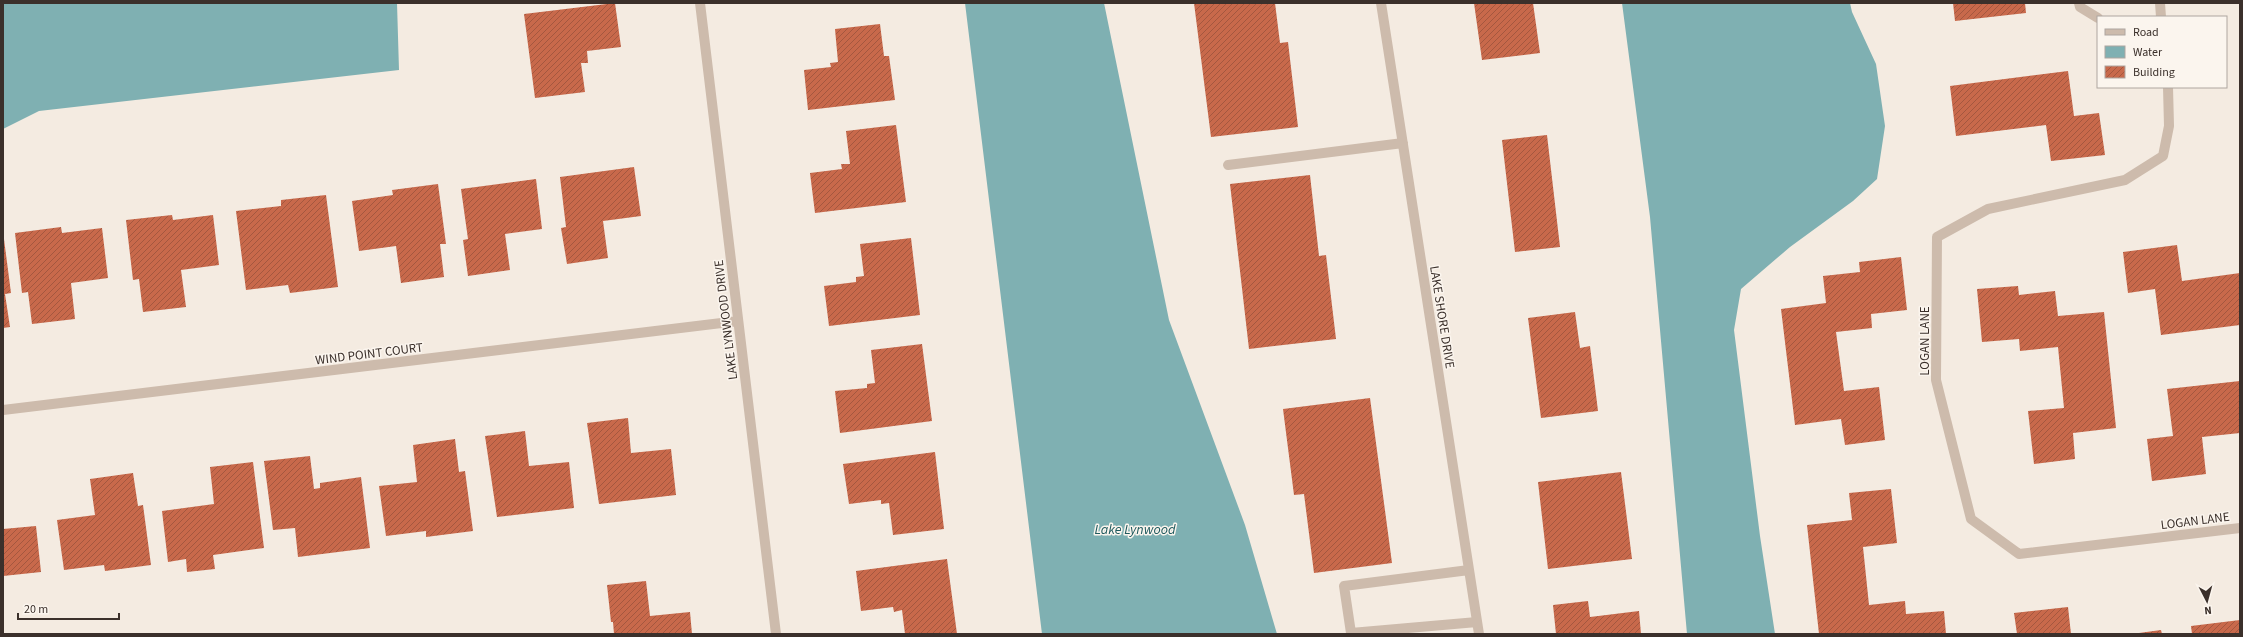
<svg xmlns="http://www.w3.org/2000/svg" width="2243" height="637" viewBox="0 0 2243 637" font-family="'Source Sans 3',sans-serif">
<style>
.water{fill:#7fb0b2}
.building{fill:url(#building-hatch)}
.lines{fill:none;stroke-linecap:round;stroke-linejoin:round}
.minor{stroke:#cdbbac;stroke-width:10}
.labels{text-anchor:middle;stroke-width:3;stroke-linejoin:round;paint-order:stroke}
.street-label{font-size:13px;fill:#3b302b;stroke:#fbf5ee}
.water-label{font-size:14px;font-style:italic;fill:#1f5a5e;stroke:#fbf5ee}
</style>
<defs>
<pattern id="building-hatch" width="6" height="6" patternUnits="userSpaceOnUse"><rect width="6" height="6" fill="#c8694b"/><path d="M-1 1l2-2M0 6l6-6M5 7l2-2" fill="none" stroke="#a4573f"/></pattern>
</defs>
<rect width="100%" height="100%" fill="#f4ebe1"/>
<path class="water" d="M3,3H397L399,70L39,111L3,129Z
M965,3H1104L1169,320L1245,525L1277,634H1042Z
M1622,3H1850L1852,12L1876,64L1885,126L1877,179L1853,201L1790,247L1741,289L1734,330L1760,536L1775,634H1687L1650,217Z"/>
<path class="building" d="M615,3L621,47L587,51L588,63H581L585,92L535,98L524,14Z
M1194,3H1275L1280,43L1288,42L1298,127L1211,137Z
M1474,3H1533L1540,53L1482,60Z
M1953,3H2025L2026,13L1955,21Z
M880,24L884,56H889L895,100L808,110L804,70L831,67L830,63L838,62L835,29Z
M2068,71L2074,116L2099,113L2105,155L2051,161L2046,125L1956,136L1950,86Z
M896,125L906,202L815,213L810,173L842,169L841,164H850L846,131Z
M1547,135L1560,247L1515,252L1502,140Z
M634,167L641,216L603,221L608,258L567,264L561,228L566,227L560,177Z
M1310,175L1319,256L1326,255L1336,339L1249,349L1230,184Z
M536,179L542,229L505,234L510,270L468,276L463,240L468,239L461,189Z
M438,184L446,244H440L444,277L401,283L396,246L359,251L352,201L393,195L392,190Z
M326,195L338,287L290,293L288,285L246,290L236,211L281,206V200Z
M172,215L173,220L213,215L219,265L181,270L186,307L143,312L139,279L133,280L126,220Z
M61,227L62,233L102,228L108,278L71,283L75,319L32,324L28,292L22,293L15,233Z
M911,238L920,315L829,326L824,286L856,282V277L864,276L860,244Z
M4,239L11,293L5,294L10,327L3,328Z
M2177,245L2182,281L2240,273V325L2161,335L2155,289L2128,293L2123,252Z
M1901,257L1907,310L1871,314L1872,328L1836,332L1844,391L1879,387L1885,440L1845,445L1841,419L1795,425L1781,309L1826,303L1823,276L1860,272L1859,262Z
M2018,286L2019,295L2055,291L2058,316L2104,312L2116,428L2073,433L2075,459L2034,464L2028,411L2064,408L2058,347L2020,351L2019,339L1982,342L1977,289Z
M1575,312L1580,348L1590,346L1598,411L1541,418L1528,318Z
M922,344L932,421L840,433L835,391L867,388V384L875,383L871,350Z
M2240,381V433L2202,437L2206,474L2152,481L2147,439L2173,436L2167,389Z
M1370,398L1392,563L1314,573L1304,494L1294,495L1283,409Z
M628,418L631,453L671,449L676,495L599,504L587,423Z
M525,431L529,466L569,462L574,508L497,517L485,436Z
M455,439L459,472L465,471L473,531L426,537V531L386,536L379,486L417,482L413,445Z
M935,452L944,529L893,535L889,503L881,504V500L849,504L843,464Z
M310,456L314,489L320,488V483L361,477L370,548L298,557L295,528L273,530L264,461Z
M253,462L264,548L213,555L215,569L187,572L186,559L168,562L162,511L214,504L210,467Z
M1621,472L1632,559L1548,569L1538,482Z
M133,473L138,506L143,505L151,565L105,571L104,565L64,570L57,520L95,515L90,479Z
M1891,489L1897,543L1863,547L1869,605L1905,601L1906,614L1944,611L1946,634H1819L1807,525L1852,520L1849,493Z
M36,526L41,572L3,576V529Z
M947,559L957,634H905L902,610L894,612L893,607L861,611L856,571Z
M646,581L650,616L690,612L692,634H614L613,622H611L607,585Z
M1588,601L1590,617L1639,611L1641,634H1556L1553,605Z
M2068,607L2071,634H2017L2014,613Z
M2240,620V634H2192L2191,626Z
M2161,630L2162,634H2140L2139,633Z"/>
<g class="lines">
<path class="minor" d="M700,3L776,634
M1381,3L1479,634
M2079,3L2080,7L2098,18
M2160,3L2161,17
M2168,87L2169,126L2163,156L2125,180L1988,209L1937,237L1936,380L1971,519L2019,554L2240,528
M1228,165L1403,143
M3,410L738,321
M1469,570L1344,586L1351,633L1477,622"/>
</g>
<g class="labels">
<g class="street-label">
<text transform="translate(1443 317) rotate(81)" y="5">LAKE SHORE DRIVE</text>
<text transform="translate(725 320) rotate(-97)" y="5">LAKE LYNWOOD DRIVE</text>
<text transform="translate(1924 341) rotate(-90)" y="5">LOGAN LANE</text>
<text transform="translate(369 353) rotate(-7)" y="5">WIND POINT COURT</text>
<text transform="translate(2195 520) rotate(-7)" y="5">LOGAN LANE</text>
</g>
<g class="water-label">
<text x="1135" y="534">Lake Lynwood</text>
</g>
</g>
<rect width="2243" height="637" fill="none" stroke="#3b302b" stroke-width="8"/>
<rect x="2097" y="16" width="130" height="72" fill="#fbf5ee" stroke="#aea6a0"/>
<rect x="2105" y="29" width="20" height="6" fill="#cdbbac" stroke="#aea6a0"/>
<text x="2133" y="36" font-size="12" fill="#3b302b">Road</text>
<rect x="2105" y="46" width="20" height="12" fill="#7fb0b2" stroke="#aea6a0"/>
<text x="2133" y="56" font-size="12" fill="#3b302b">Water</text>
<rect x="2105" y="66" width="20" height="12" fill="url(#building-hatch)" stroke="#aea6a0"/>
<text x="2133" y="76" font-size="12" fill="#3b302b">Building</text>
<g transform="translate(2207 601) rotate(174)" stroke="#fbf5ee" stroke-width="3" paint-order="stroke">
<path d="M0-3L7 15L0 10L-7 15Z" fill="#3b302b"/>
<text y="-6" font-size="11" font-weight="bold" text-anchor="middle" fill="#3b302b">N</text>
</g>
<path d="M18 613v6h101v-6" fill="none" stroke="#3b302b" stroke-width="2"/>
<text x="24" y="613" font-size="12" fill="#3b302b" stroke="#fbf5ee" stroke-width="3" paint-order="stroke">20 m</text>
</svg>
